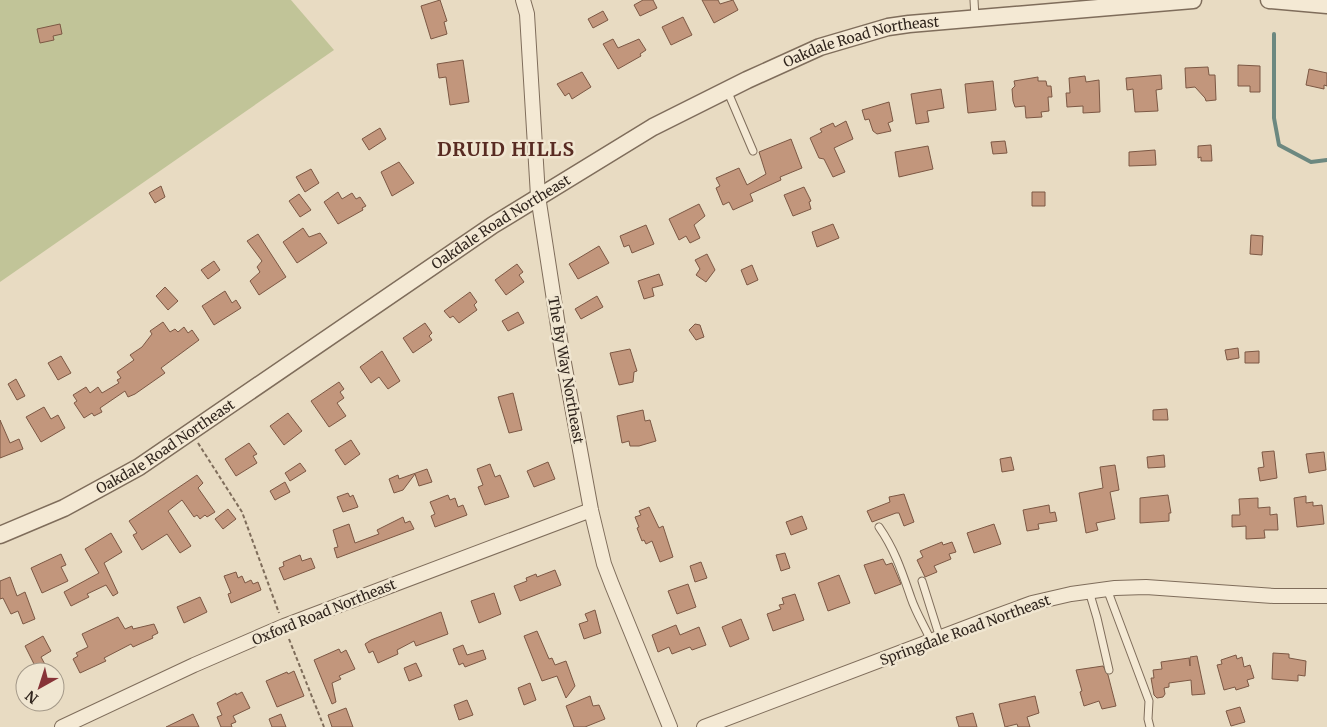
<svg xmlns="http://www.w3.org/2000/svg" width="1327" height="727" viewBox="0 0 1327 727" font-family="Merriweather,serif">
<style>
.green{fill:#c1c498}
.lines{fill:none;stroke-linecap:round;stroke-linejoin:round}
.stream{stroke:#6c8880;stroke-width:4}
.building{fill:#c2967c;stroke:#7c5844}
.service-casing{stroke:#7f6d5b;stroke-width:9}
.minor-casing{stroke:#7f6d5b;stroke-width:16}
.tertiary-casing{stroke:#7f6d5b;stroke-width:19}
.path{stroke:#7f6d5b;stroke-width:2;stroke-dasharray:4 2.5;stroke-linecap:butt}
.service{stroke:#f4e9d4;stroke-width:7}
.minor{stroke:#f4e9d4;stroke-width:14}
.tertiary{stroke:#f4e9d4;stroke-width:16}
.labels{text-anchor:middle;stroke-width:5;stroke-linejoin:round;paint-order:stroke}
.street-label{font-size:14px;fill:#31261e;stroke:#f0e6d1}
.district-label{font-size:19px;font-weight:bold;letter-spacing:1px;fill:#582b22;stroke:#f0e6d1}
</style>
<rect width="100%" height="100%" fill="#e8dbc2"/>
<path class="green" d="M0,0H291L334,50L0,282Z"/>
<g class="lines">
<path class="stream" d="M1274,34V118L1279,145L1311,162L1327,160"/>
</g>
<path class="building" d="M440,0L447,21L444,22L447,34L431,39L421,6Z
M643,0H653L657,8L640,16L634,5Z
M702,0H718L720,4L733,0L738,10L714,23Z
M603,11L608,20L593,28L588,19Z
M683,17L692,35L671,45L662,27Z
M60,24L62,34L53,36L54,40L40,43L37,29Z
M613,39L618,48L639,39L646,50L640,54L641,56L618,69L603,44Z
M463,60L469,102L450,105L446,77L439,78L437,64Z
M1238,65L1260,66V92H1250V86H1238Z
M1208,67L1209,75H1215L1216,100L1206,101L1205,98L1195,87L1186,88L1185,68Z
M1309,69L1327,73V86L1324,85V89L1306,85Z
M582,72L591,87L572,99L569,93L565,96L557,84Z
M1161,75L1162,89L1156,90L1158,111L1135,112L1133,89L1127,90L1126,78Z
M1085,76L1086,82L1099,80L1100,112L1083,113V106L1067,107L1066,93H1070L1069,78Z
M1038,77V81H1046L1047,86H1051L1052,97H1048L1049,111L1041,112L1042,117L1026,118L1025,106L1015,107L1013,101L1012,89L1015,86L1014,81Z
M993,81L996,110L968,113L965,84Z
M941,89L944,108L927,111L929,122L916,124L911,94Z
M889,102L893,121L888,123L891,131L877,134L873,131L869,119L865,120L862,110Z
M846,121L853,139L834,148L845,172L833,177L824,159L819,158L810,138L822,132L820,129L833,123L835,127Z
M380,128L386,139L369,150L362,139Z
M791,139L802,168L780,177L781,180L750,194L753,201L733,210L729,202L723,205L716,188L720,186L716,178L739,168L747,185L766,174L759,152Z
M1005,141L1007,153L993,154L991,142Z
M1211,145L1212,161H1201V157L1198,158V146Z
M928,146L933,169L899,177L895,152Z
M1155,150L1156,165L1129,166V152Z
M399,162L414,183L392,196L381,172Z
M311,169L319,183L305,192L296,177Z
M161,186L165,197L155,203L149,193Z
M804,187L811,201L809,202L811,209L793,216L784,195Z
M338,192L342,199L352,193L356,199L360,197L366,206L362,208L363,210L338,224L324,202Z
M1032,192H1045V206H1032Z
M299,194L311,210L300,217L289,201Z
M699,204L705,216L694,225L700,238L690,243L686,236L679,240L669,219Z
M833,224L839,238L817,247L812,232Z
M646,225L654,244L632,253L629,245L624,247L620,236Z
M303,228L309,237L320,233L327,243L297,263L283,242Z
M258,234L286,277L259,295L250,281L260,272L257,267L262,261L247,241Z
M1251,235L1263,236L1262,255L1250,254Z
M599,246L609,263L578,279L569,264Z
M707,254L715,270L706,282L696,275L700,269L695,260Z
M214,261L220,270L208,279L201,270Z
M517,264L523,272L519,275L524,282L506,295L495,280Z
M752,265L758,280L747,285L741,270Z
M659,274L663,285L652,288L654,296L644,299L638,281Z
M165,287L178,301L168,310L156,296Z
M225,291L232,303L236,300L241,308L214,325L202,306Z
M470,292L477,302L474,305L477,310L459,323L453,316L450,318L444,311Z
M597,296L603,307L581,319L575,309Z
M518,312L524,323L508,331L502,321Z
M163,322L170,332L175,329L178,332L184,327L188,333L192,330L199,340L161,368L165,373L135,394L128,397L125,391L100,408L102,412L94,416L92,413L84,418L74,403L77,401L73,395L86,387L90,393L98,387L102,393L119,383L117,380L121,378L117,372L134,360L130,355L142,347L152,334L150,331Z
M425,323L432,333L429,336L432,340L413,353L403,338Z
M695,324L700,325L704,337L696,340L689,330Z
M1238,348L1239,358L1227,360L1225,350Z
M630,349L637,371L634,372L633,382L619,385L610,353Z
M382,351L400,381L388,389L379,377L371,383L360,367Z
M1259,351V363H1245V352Z
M61,356L71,373L58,380L48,363Z
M16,379L25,396L17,400L8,384Z
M339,382L344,389L340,392L344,398L337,403L346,416L329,427L311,401Z
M513,393L522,430L509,433L498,397Z
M44,407L51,419L58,415L65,428L41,442L26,417Z
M1167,409L1168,420H1153V410Z
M643,410L645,421L650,420L656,441L639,446H630L629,441L622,443L617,416Z
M288,413L302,431L284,445L270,426Z
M0,420L10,443L19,439L23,449L0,458Z
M351,440L360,454L345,465L335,450Z
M249,443L257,454L253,456L257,463L236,476L225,459Z
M1274,451L1277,478L1260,481L1258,468L1264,467L1262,452Z
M1324,452L1326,470L1309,473L1306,454Z
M1164,455L1165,467L1148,468L1147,457Z
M1011,457L1014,470L1002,472L1000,459Z
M548,462L555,479L534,487L527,471Z
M300,463L306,471L290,481L285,473Z
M490,464L495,477L500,475L509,497L485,505L478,487L483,485L477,469Z
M1115,465L1119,490L1110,492L1115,519L1096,523L1098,530L1086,533L1079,493L1103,488L1100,467Z
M427,469L432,482L419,486L415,474L403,490L394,493L389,479L398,475L399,479Z
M197,475L203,483L198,488L215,512L207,517L205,515L200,519L197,515L194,517L182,500L168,511L191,546L180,553L167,534L142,550L133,535L137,533L129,521Z
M285,482L290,492L275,500L270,491Z
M348,493L350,497L353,495L358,507L343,512L337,497Z
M904,494L914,522L904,526L899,513H896L872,522L867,511L890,502L889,497Z
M448,495L450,500L455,498L458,507L463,505L467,515L435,527L431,516L435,514L430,502Z
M1168,495L1171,513H1169V521L1140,523V498Z
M1306,496V503L1313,502V506L1322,505L1324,524L1297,527L1294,498Z
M1258,498V508L1270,507V515L1277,514L1278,530H1264L1265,538L1246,539V526L1232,527V515H1240L1239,499Z
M1049,505L1050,513L1055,512L1057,521L1038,524L1039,529L1027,531L1023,510Z
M649,507L659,528L663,526L673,557L660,562L652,541L646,544L644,540L642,541L637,528L639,527L635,517L641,515L639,511Z
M228,509L236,519L223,529L215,519Z
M802,516L807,529L791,535L786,522Z
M403,517L405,523L410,521L414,529L337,558L334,548L338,547L333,530L349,524L355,543L379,534L377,530Z
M994,524L1001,544L974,553L967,533Z
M111,533L122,552L104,563L118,593L113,596L106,585L87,594L89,597L71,606L64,592L99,573L85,549Z
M942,542L943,545L952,542L956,552L949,554L951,559L934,566L937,572L925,577L917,560L923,557L920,551Z
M785,553L790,568L781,571L776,555Z
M61,554L66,565L61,567L68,581L42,593L31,568Z
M300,555L302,561L311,558L315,568L284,580L279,568L284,566L283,562Z
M883,559L886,565L892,563L901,584L875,594L864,565Z
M701,562L707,578L695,582L690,566Z
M555,570L561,585L520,601L514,586L527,581L526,578L536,574L537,577Z
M236,572L238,578L242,576L245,583L251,580L253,584L258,582L261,590L231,603L228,594L231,593L224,576Z
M839,575L850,603L828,611L818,583Z
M10,577L17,596L25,592L35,619L23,624L18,611L11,614L3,598L0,599V581Z
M688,584L696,607L677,614L668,591Z
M494,593L501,614L479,623L471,601Z
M795,594L804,620L773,631L767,614L781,609L779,605L784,604L782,598Z
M200,597L207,612L184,623L177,607Z
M595,610L601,633L584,639L579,624L588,621L585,614Z
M441,612L448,634L416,646L414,641L397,650L398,654L378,663L373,651L369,653L365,644L371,640Z
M118,617L125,629L132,626L133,629L154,624L158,633L152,636L153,638L133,647L131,644L104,658L106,661L80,673L73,659L78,656L76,653L88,647L82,634Z
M741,619L749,639L730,647L722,627Z
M676,625L680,635L699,627L706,645L692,650L690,647L672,654L669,647L658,652L652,635Z
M537,631L549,659L552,658L555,665L566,661L575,686L566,698L557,676L542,681L524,636Z
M43,636L51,651L41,657L49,672H38L25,646Z
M463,645L467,655L483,650L486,659L465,667L463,663L459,665L453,649Z
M339,649L341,653L346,650L355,669L339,676L341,679L332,683L336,702L332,704L314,660Z
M1273,653L1289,654V658L1306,661L1305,676L1298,675V681L1272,679Z
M1236,655L1237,659L1242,657L1244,667L1250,665L1254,678L1247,680L1249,686L1236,690L1235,687L1224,690L1217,665L1222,664L1221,660Z
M1197,656L1205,694L1192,695L1191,680L1169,683V687L1164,688L1165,694L1163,697L1157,698L1154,695L1151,678H1154L1153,670L1162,669L1161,662L1189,658L1190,666V657Z
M416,663L422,676L409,681L404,668Z
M1103,666L1108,675L1116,706L1102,709L1099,701L1084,706L1080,692L1082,691L1076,670Z
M294,671L304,696L277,707L266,681L287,672L288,674Z
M530,683L536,700L524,705L518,688Z
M242,692L250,708L233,716L236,722L231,724L232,727H221L217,717L222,715L217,703L236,693V695Z
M590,696L593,706L599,705L605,719L585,727H574L566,706Z
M1035,696L1039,713L1027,717L1030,727H1018L1017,724L1005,727L999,704Z
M467,700L473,715L459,720L454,705Z
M1240,707L1245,722L1231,726L1226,711Z
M346,708L353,727H332L328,715Z
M973,713L977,727H959L956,717Z
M193,714L199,727H166Z
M281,714L286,727H272L269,719Z"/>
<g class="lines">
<g class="service-casing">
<path id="service" d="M974,0L975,18
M727,90L753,151
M879,527C895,550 902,572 911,598C916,613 925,627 931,641
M922,581L940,638
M1107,589L1149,701L1148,719L1150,727
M1089,591L1097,618L1109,670"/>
</g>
<g class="minor-casing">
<path id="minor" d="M523,0L527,14L538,196L562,352L591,510L604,564L612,585L670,727
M62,727L194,665L284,626L591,510
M704,727L994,617L1032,603L1071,594L1115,588L1146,587L1274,596H1327"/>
</g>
<g class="tertiary-casing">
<g id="tertiary">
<path d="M1269,0L1327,5"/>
<path id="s1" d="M0,535L64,508L139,467L493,225L653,127L747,80L820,47L888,27L909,24L1193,0"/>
</g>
</g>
<path class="path" d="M198,443L242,512L279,613
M289,639L324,727"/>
<use href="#service" class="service"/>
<use href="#minor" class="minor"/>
<use href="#tertiary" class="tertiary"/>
</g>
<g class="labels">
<g class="street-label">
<text dy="5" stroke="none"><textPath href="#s1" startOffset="998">Oakdale Road Northeast</textPath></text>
<text dy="5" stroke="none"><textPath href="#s1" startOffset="592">Oakdale Road Northeast</textPath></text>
<text transform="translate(566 370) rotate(80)" y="5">The By Way Northeast</text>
<text dy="5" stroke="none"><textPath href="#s1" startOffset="188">Oakdale Road Northeast</textPath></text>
<text transform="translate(324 612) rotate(-22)" y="5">Oxford Road Northeast</text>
<text transform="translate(965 630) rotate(-20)" y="5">Springdale Road Northeast</text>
</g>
<g class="district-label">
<text x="506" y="156">DRUID HILLS</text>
</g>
</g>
<g transform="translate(40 687) rotate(219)"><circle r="24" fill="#f0e6d1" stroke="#a49989"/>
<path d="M0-4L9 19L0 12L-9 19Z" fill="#873337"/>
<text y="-8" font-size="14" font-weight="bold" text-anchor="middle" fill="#31261e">N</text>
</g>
</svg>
